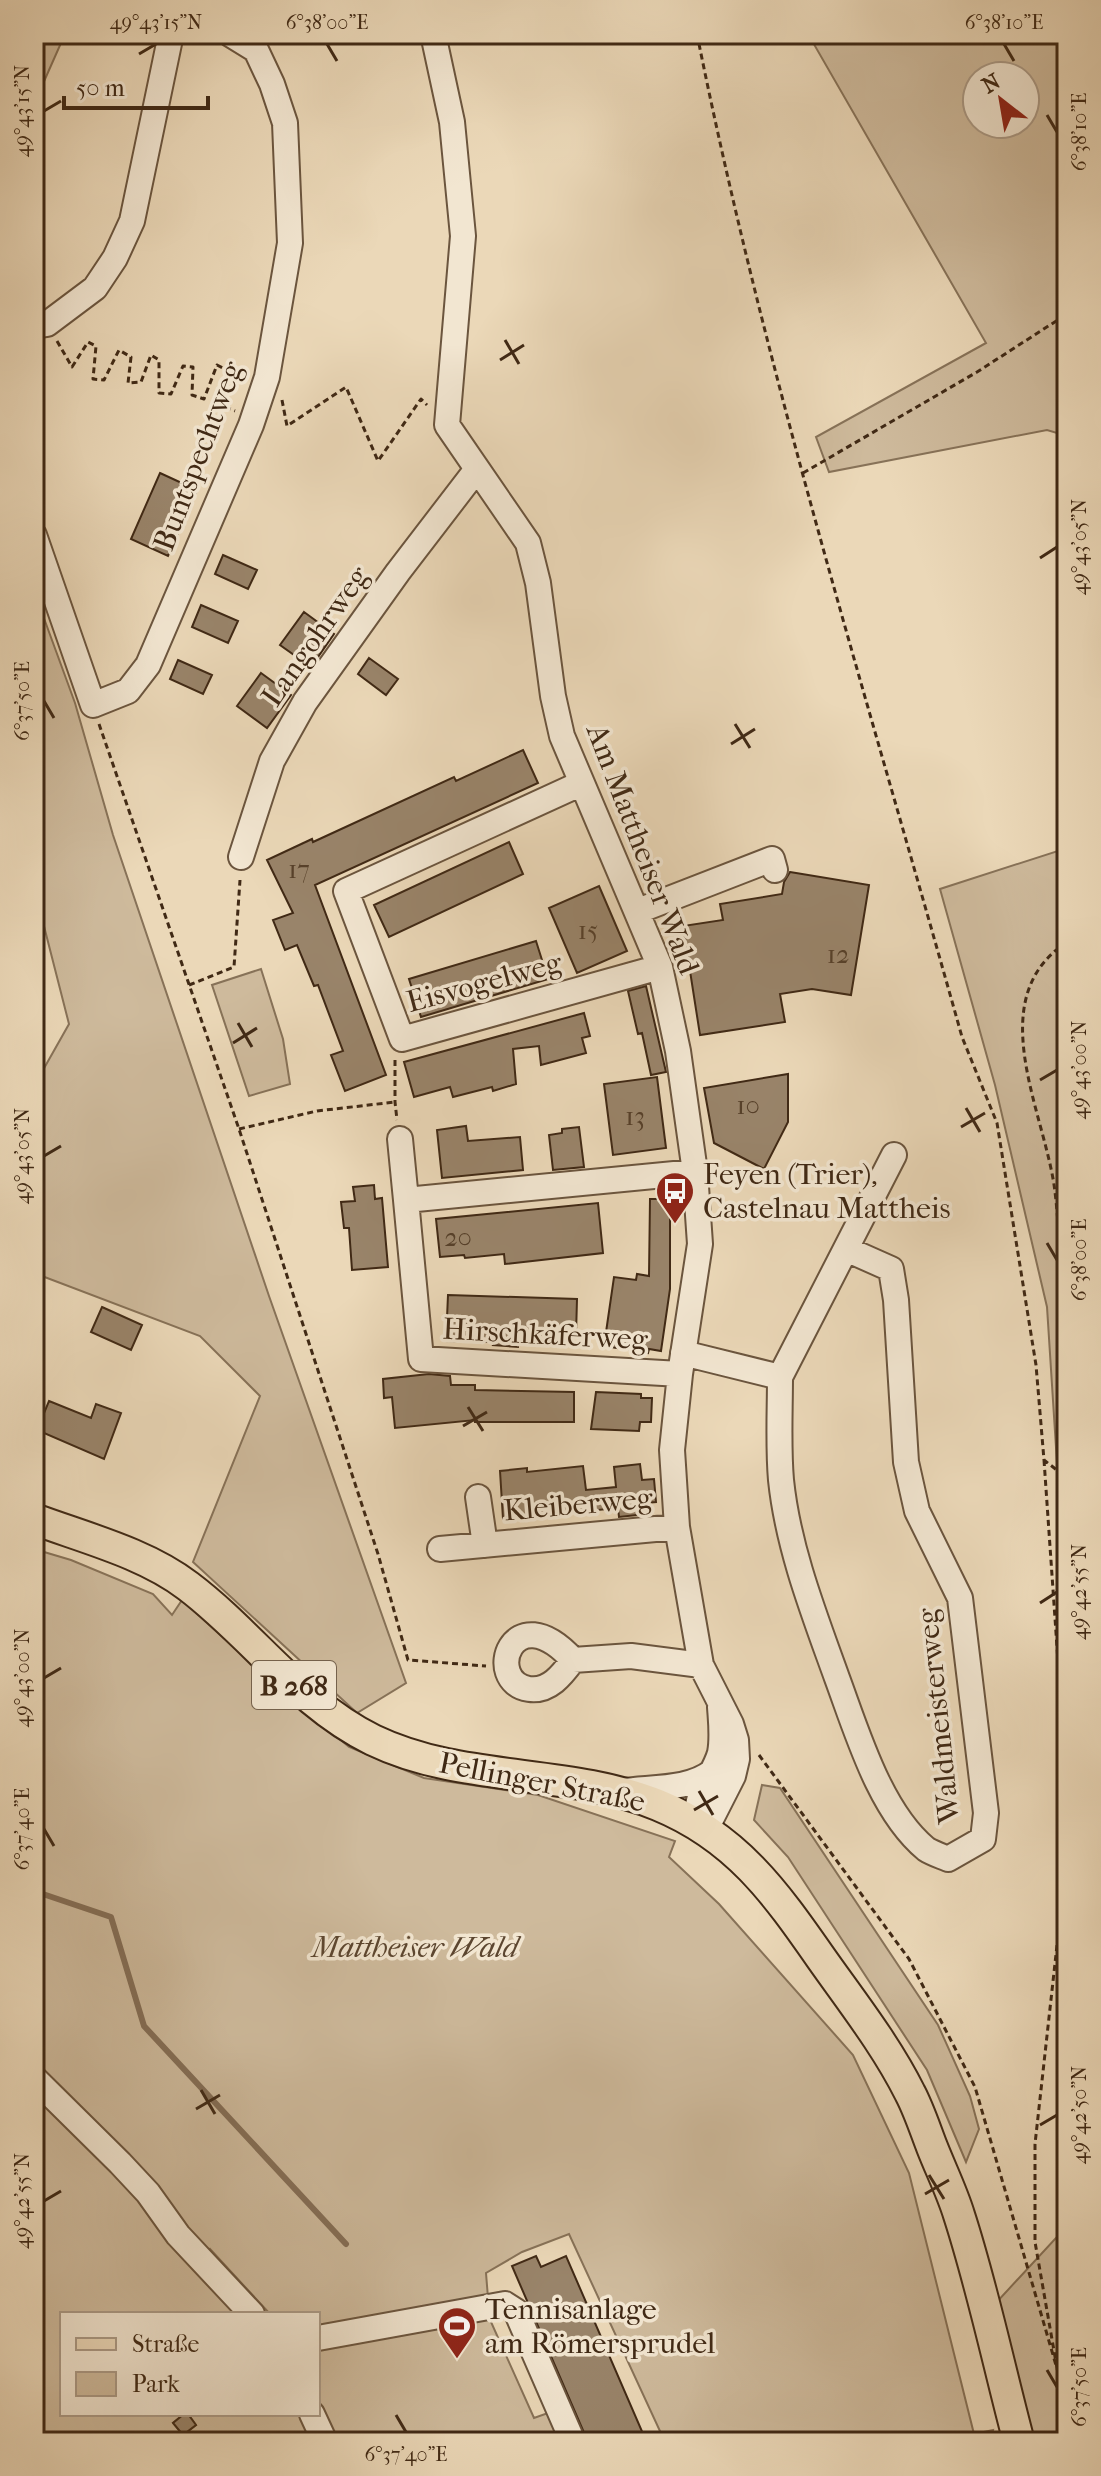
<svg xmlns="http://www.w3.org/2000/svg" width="1101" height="2476" viewBox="0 0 1101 2476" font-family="'IM FELL French Canon',serif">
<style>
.green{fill:#ceba9c;stroke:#877258;stroke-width:2;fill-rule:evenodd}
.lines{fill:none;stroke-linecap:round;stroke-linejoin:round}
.stream{stroke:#846e56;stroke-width:6}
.building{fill:#99846a;stroke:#402915;stroke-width:2}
.minor-casing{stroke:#6b553e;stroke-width:28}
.major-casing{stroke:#402915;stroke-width:34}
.path{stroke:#402915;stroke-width:3;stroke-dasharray:6 4;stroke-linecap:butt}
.minor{stroke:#f2e6d1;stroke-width:24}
.major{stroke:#ebd8b8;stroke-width:30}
.ticks{fill:none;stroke:#402915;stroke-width:3}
.labels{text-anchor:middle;stroke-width:7;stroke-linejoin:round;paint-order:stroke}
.number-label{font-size:26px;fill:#56402a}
.shield{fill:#f2e6d1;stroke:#75624d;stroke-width:2}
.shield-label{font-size:28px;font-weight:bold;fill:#402915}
.street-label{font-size:30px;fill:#402915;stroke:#f2e6d1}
.poi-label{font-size:30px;fill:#402915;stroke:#f2e6d1;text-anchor:start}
.park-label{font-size:30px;font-style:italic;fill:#5c4630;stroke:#f2e6d1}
.neatline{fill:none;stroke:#402915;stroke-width:3}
.ticks-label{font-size:20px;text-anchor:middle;fill:#402915}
</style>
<rect width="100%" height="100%" fill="#ebd8b8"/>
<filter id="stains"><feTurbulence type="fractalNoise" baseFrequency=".0025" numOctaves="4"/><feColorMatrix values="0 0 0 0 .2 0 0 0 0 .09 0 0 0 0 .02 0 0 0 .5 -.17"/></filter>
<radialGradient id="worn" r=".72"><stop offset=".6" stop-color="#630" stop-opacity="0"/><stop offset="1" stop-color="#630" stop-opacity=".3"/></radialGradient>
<path class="green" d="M34,34H65L34,104Z
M790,34H1067V436L1047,430L829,472L816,437L986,343L811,39ZM977,76H1025V124H977Z
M34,591L75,703L113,835L269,1296L406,1683L357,1713L193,1562L260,1396L200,1336L34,1273V1086L69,1024L34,887Z
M1067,848V1619L1047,1307L995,1085L940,889Z
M261,969L283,1039L290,1084L249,1096L212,985Z
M34,1549L71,1560L153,1594L172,1615L182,1600L274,1684L349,1747L424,1778L538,1795L675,1841L669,1857L719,1904L853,2055L909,2173L974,2434L993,2430L990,2442H665L569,2234L522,2252L486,2273L488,2298L318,2329V2314H270L210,2249L196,2261L237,2314H62V2414H184L173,2423L183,2435L196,2425L188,2414H301L316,2442H34Z
M762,1785L780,1788L938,2025L970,2096L979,2129L966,2162L927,2070L788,1857L754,1820Z
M1067,2226V2442H1033L994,2305Z
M487,2313L534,2418L548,2413L560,2442H335L318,2407V2350Z"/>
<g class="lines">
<path class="stream" d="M34,1891L111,1917L144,2026L346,2244"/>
</g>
<path class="building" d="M160,473L197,490L168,556L131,539Z
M223,555L257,570L248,589L215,574Z
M201,605L238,621L228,643L192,627Z
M304,612L334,634L311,667L280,645Z
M369,658L398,679L386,695L358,674Z
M178,660L212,675L203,694L170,679Z
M261,673L291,695L267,728L237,706Z
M523,750L538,783L315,885L386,1075L345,1091L331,1055L343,1051L318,985L314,986L297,945L285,950L273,920L293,913L267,860L312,839L313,842L454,777L456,781Z
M509,842L523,874L389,937L374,905Z
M790,872L869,885L851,995L812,989L780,994L785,1022L700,1035L683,926L723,920L720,904L782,894L784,882Z
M599,886L627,951L577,973L549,908Z
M536,941L548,979L421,1017L409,979Z
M646,986L666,1072L651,1075L642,1033L638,1034L628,991Z
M584,1013L590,1036L582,1038L586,1053L541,1065L539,1046L513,1049L516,1084L493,1091L492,1087L453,1097L450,1087L414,1097L404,1062Z
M788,1074V1122L764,1169L714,1143L704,1088Z
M657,1077L666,1148L613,1155L604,1084Z
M466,1126L468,1141L520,1137L523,1170L442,1178L437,1130Z
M579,1127L584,1167L553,1170L549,1135L562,1133V1129Z
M374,1185L375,1199L382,1198L388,1267L352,1270L349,1228H344L341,1202L355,1201L353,1187Z
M650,1199H670V1289L661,1351L649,1349L648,1353L604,1346L614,1277L636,1280L637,1274L649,1276Z
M598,1203L603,1253L505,1264L504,1254L465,1258L464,1255L440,1257L436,1219Z
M448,1295L577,1299L576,1335L519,1334L518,1347L493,1345L494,1342L446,1341Z
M102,1307L142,1325L131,1350L91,1332Z
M429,1374L450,1376L451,1385H475V1390L574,1392V1422H475V1420L395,1428L392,1397L384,1398L383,1379Z
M596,1392L641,1394V1398H652L651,1422H640L639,1431L591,1429Z
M49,1401L91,1418L96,1404L121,1413L104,1459L37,1430Z
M640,1464L642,1480L654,1479L656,1502L644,1503L646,1514L619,1517L618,1508L503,1519L500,1471L527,1468V1472L583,1466L586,1490L616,1487L614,1467Z
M536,2256L541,2267L566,2256L644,2436L631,2442H588L512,2266Z
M184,2414H188L196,2425L183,2435L173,2423Z"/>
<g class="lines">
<g class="minor-casing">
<path id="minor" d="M433,34L452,122L463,236L447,425L528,543L538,583L553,696L562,736L660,967L678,1051L695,1172L700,1244L680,1374L672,1450L677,1527L701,1665L731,1724L736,1740L737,1759L733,1776L706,1829C684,1804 713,1779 720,1753C723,1738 721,1722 720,1707
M34,326L47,324L95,288L115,258L132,221L171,34
M34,535L93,705L128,691L148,665L251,425L267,377L290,243L285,123L272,84L256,50L230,34
M582,783L346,891L402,1039L660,967
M241,857L272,761L305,702L398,572L477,469
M638,911L772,859L775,870
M400,1139L406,1200
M683,1353L780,1377C780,1411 778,1446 781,1480C788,1548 814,1614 837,1678C857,1732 880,1811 926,1849C932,1853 941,1856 948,1859L983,1839L986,1813L960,1598L917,1511L906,1462L896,1300L891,1269L846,1249
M680,1374L421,1359L406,1200L695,1172
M780,1377L894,1155
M478,1497L485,1545
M440,1549L677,1527
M573,1660C512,1593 483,1682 529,1689C549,1692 562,1675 573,1660L631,1656L701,1665
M623,1791C652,1787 690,1790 713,1771
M34,2078L120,2163L148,2193L178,2235L252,2314
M318,2338L505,2304L516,2311L573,2442
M312,2414L325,2442"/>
</g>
<g class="major-casing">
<path id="major" d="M34,1519C85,1538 145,1553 188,1586C253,1635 299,1704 373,1740C462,1783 567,1768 658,1805C736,1837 775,1892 821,1958C852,2002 886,2045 910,2093C919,2110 925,2129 932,2147C941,2170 952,2192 959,2215C983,2289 999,2367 1019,2442"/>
</g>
<path class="path" d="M697,34C765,373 869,704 962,1037L997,1123L1036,1365L1044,1460L1067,1478
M57,341L72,367L88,342L96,346L93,379L104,380L119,350L131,357L128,383L141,382L151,355L159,360V393L171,394L183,366L193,367L192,395L204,399L217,365L227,370L223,406L235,411
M282,400L287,426L346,387L378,461L421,399L427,405
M803,473L977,372L1067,314
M99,724L239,1129L378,1554L408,1660L486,1666
M1067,942C980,999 1046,1114 1055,1192C1062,1251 1061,1310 1060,1370L1067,1371
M189,985L234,967L240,880
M395,1060V1102L397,1120
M239,1129L317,1111L395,1102
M1044,1460L1067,1791
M759,1755L909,1959L975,2087L1067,2403
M1057,2368L1035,2242V2144L1067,1855"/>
<use href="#minor" class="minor"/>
<use href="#major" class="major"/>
</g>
<path class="ticks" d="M327,44L337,61M1004,44L1014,61M139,54L156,44M44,111L61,101M1047,115L1057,132M505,340L519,364M500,360L524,345M1040,558L1057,547M44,701L54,718M735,724L750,748M731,744L755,729M238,1023L252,1047M233,1043L257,1028M1040,1080L1057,1070M966,1108L980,1132M961,1127L985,1113M44,1156L61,1146M1047,1243L1057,1260M468,1407L483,1431M463,1426L487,1412M1040,1603L1057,1592M44,1678L61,1668M699,1791L713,1815M694,1810L718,1796M44,1829L54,1846M201,2090L215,2114M196,2109L220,2095M1040,2125L1057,2115M929,2175L944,2199M925,2194L949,2180M44,2201L61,2191M1047,2370L1057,2387M396,2415L406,2432"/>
<defs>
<g id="bus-pin" transform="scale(2)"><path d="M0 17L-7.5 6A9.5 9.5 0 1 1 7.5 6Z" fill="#8f2418" stroke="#f2e6d1"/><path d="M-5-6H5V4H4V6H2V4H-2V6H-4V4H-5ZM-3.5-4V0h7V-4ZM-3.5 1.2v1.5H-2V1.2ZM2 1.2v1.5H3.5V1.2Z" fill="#fff"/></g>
<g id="stadium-pin" transform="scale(2)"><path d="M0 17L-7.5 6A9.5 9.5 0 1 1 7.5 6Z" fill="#8f2418" stroke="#f2e6d1"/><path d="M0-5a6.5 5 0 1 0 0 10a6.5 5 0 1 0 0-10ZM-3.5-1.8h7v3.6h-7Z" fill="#fff"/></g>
</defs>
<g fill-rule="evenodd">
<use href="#bus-pin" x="675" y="1191"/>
<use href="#stadium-pin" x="457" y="2326"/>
</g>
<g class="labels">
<g class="number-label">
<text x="299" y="878">17</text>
<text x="588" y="939">15</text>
<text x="838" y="963">12</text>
<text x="748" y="1114">10</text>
<text x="635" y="1125">13</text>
<text x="458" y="1246">20</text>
</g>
<rect class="shield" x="252" y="1661" width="84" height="48" rx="6"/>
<g class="shield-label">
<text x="294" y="1695">B 268</text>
</g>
<g class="street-label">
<text transform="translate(198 456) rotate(-69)" y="10">Buntspechtweg</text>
<text transform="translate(315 636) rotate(-55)" y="10">Langohrweg</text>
<text transform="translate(643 849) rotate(69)" y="10">Am Mattheiser Wald</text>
<text transform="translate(484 982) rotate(-15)" y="10">Eisvogelweg</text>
<text transform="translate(545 1334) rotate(3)" y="10">Hirschkäferweg</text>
<text transform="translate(578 1504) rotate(-5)" y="10">Kleiberweg</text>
<text transform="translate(938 1716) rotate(-96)" y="10">Waldmeisterweg</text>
<text transform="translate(542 1782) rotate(11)" y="10">Pellinger Straße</text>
</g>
<g class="poi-label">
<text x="703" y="1184">Feyen (Trier),<tspan x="703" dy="34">Castelnau Mattheis</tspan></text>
<text x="485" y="2319">Tennisanlage<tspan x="485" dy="34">am Römersprudel</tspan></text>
</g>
<g class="park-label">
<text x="415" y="1957">Mattheiser Wald</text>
</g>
</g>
<rect width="1101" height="2476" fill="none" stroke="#ebd8b8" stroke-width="88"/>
<rect x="60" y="2312" width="260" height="104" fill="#f2e6d1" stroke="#ab9a86" stroke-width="2"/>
<rect x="76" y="2338" width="40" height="12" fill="#ebd8b8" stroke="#ab9a86" stroke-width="2"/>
<text x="132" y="2352" font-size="24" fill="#402915">Straße</text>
<rect x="76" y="2372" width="40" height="24" fill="#ceba9c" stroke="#ab9a86" stroke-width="2"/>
<text x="132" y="2392" font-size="24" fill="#402915">Park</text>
<g transform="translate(1001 100) rotate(329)"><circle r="38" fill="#f2e6d1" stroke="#ab9a86" stroke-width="2"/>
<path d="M0-6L14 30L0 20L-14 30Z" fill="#8f2418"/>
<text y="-12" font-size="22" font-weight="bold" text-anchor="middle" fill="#402915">N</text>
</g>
<path d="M64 96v12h144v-12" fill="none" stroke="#402915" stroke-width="4"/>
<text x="76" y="96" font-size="24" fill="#402915" stroke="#f2e6d1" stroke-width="6" paint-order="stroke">50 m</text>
<rect x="44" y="44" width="1013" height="2388" class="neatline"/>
<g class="ticks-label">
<text x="156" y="29">49°43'15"N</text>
<text x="327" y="29">6°38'00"E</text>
<text x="1004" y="29">6°38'10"E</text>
<text transform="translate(22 111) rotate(-90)" y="7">49°43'15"N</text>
<text transform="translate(1079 132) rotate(-90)" y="7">6°38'10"E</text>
<text transform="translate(1079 547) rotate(-90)" y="7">49°43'05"N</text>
<text transform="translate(22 701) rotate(-90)" y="7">6°37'50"E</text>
<text transform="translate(1079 1070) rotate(-90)" y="7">49°43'00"N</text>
<text transform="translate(22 1156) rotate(-90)" y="7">49°43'05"N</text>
<text transform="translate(1079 1260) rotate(-90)" y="7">6°38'00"E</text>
<text transform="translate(1079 1592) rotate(-90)" y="7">49°42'55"N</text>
<text transform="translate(22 1678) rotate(-90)" y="7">49°43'00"N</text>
<text transform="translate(22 1829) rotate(-90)" y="7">6°37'40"E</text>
<text transform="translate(1079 2115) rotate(-90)" y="7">49°42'50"N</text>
<text transform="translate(22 2201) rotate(-90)" y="7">49°42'55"N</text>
<text transform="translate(1079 2387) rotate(-90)" y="7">6°37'50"E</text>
<text x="406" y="2461">6°37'40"E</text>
</g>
<rect width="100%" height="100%" filter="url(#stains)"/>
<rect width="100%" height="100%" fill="url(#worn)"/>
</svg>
